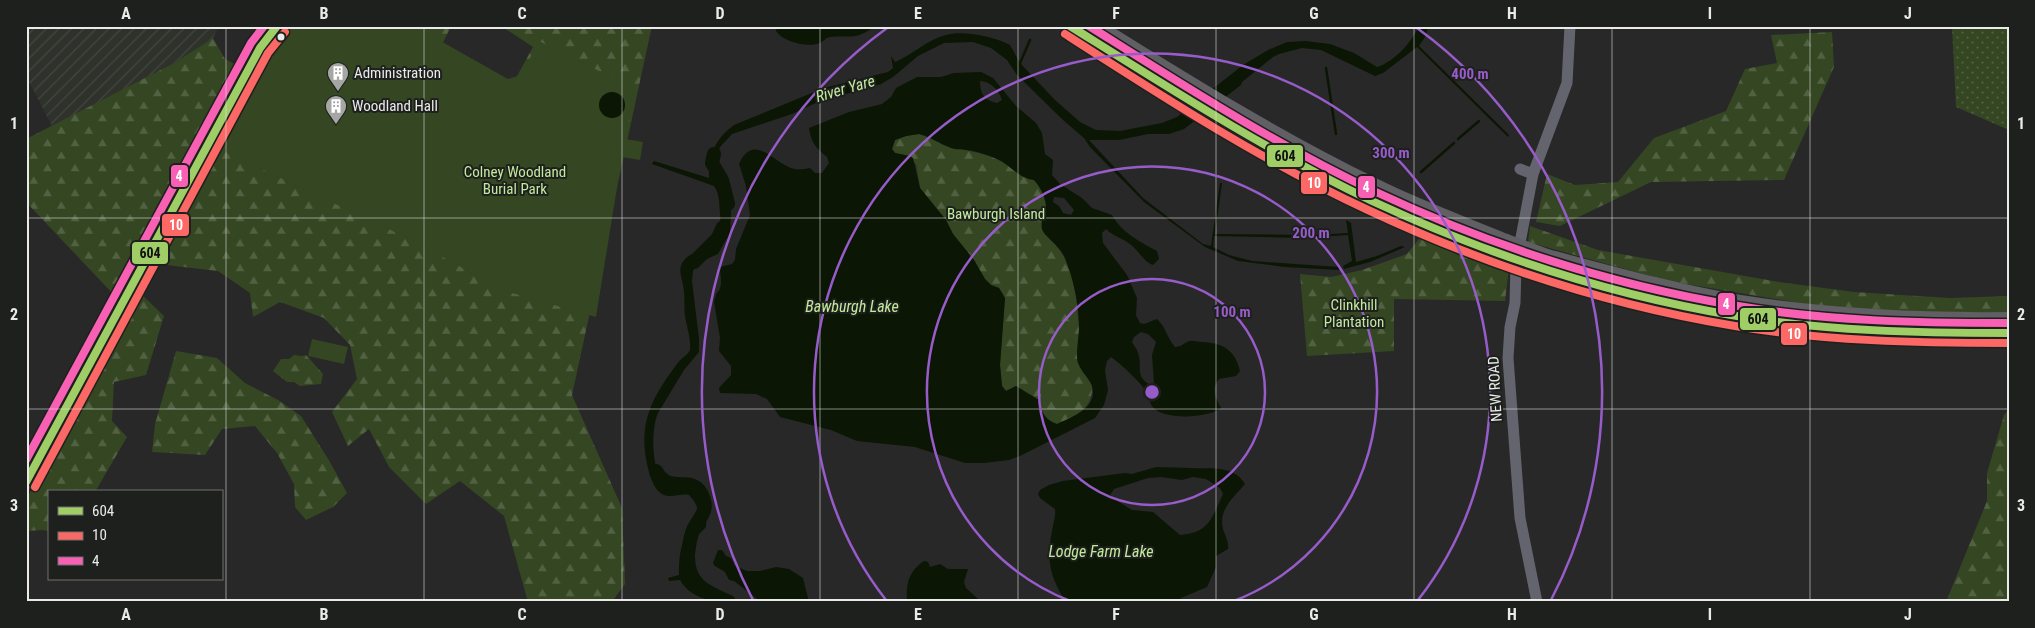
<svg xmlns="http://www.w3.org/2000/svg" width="2035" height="628" viewBox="0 0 2035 628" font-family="'Roboto Condensed',sans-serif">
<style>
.industrial{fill:url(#industrial-furrows)}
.grass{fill:url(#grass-dots)}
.forest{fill:url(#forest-firs)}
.park{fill:#344622}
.water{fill:#0b1604;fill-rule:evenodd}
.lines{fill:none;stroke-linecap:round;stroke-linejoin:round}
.stream{stroke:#0b1604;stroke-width:2.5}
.river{stroke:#0b1604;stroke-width:14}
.minor{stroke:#64646e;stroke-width:11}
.major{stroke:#64646d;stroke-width:15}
.highway{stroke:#5f5f64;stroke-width:16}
.highway-bridge{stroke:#5f5f64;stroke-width:16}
.bus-1-casing{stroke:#1e201d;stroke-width:11}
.bus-2-casing{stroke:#1e201d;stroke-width:11}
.bus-3-casing{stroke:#1e201d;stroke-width:11}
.bus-1{stroke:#9fce66;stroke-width:8}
.bus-2{stroke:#fb6866;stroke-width:8}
.bus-3{stroke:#f860b3;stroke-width:8}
.grid{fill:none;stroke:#eaebe9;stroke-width:1;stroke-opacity:0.55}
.ring{fill:none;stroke:#975cca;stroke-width:2.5}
.bus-dot{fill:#eaebe9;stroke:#1e201d;stroke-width:2}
.labels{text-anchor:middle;stroke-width:4;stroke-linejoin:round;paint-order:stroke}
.poi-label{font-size:15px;fill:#eaebe9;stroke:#1e201d;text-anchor:start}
.park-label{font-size:15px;fill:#c2ea9e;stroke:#1e201d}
.street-label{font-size:15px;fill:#eaebe9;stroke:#1e201d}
.water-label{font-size:16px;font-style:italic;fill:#c2ea9e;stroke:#1e201d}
.centre{fill:#975cca;stroke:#1e201d;stroke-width:2.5}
.ring-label{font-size:15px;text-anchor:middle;font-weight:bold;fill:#975cca;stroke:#1e201d;stroke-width:4;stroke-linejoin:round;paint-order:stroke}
.line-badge{stroke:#1e201d;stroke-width:2}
.badge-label{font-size:14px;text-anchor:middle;font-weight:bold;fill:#fff}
.pale-badge-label{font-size:14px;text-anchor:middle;font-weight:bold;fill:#111}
.neatline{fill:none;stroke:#eaebe9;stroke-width:2}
.grid-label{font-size:16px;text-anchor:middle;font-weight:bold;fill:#eaebe9}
</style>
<defs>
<pattern id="industrial-furrows" width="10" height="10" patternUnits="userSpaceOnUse" patternTransform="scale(1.25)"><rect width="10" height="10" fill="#2e322b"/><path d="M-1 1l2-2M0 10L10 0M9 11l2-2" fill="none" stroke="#424640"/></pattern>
<pattern id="grass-dots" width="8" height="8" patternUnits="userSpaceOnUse" patternTransform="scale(1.25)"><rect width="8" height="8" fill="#344622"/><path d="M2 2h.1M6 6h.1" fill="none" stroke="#526142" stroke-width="1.8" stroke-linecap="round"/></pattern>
<pattern id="forest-firs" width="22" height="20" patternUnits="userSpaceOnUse" patternTransform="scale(1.25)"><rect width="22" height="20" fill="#344622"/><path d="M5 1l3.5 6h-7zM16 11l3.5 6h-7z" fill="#526142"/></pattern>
</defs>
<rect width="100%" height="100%" fill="#282828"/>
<path class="industrial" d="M26,26H219L213,38L174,63L52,126L26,76Z"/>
<path class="grass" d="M1952,26H2009V130L1956,107Z"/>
<path class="forest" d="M311,26H451L440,49L511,87L533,47L501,26H652L572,395L622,508L625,584L614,599L619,602H528L504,516L460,481L426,504L389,467L369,429L348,446L332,412L357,379L350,345L324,318L280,302L253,317L250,293L218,271L166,265L156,256L284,49Z
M1832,32L1834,67L1784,180L1651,182L1560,226L1536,222L1547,174L1575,185L1618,182L1654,138L1726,111L1745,69L1777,63L1771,35Z
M213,38L225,59L242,68L230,94L115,296L26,202V139L174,63Z
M919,134C924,136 930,136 934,139C938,141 940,144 944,145C962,150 980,152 997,159C1011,165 1018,178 1034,180L1041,188L1047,207L1042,217L1044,233C1082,264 1075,311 1082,355C1084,366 1084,375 1092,383C1094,409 1078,414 1057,425C1045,420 1041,412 1038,400L1016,386L1006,391L1002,386L1000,365L1005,298L999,288L991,285L985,279L974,260L953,234L946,220L920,188L916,164L904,155L895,153L892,149L895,140L906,136Z
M1530,226L1598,250L1779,282L1854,292L1950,298L2009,296V315L1915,313L1806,304L1668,281L1528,242Z
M1423,234L1509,268L1505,301L1394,299V351L1307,356L1300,274L1331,277L1362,270L1407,254Z
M137,290L164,316L146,375L114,382L112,421L127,437L95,492H49V531L42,530L26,531V500Z
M176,351L217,358L245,383L278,400L301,416L330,462L347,493L333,507L306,520L295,507L294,484L277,453L255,426L222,429L205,455L152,452L155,424Z
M294,355L302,356L306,355L323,374L321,384L300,386L294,382H287L273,371L281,359H289Z
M2009,410V602H1946L1987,501V473L2004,415Z"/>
<path class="park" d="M279,26H414L508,79L521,75L539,41L633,88L626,139L643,142L640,160L622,157L596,317L502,290L418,243L215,147Z
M312,339L348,347L344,364L308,356Z"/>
<path class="water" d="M777,26H875C855,41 851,35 830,37C825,38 824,41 820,43C808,48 783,42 776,31Z
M1419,26H1429L1425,37L1419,46L1509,135L1508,137L1417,47L1383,73L1375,76L1321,50L1302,48L1279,54L1273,57L1242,82L1241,85L1184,129L1169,134H1148L1119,140H1089L1143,198L1203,244L1211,246L1220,183H1222L1215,234L1314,235L1348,233L1346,220L1351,223L1356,262L1377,256L1401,246L1405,247L1370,262L1344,269L1343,266L1352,261L1348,235L1302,238L1214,236L1213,247L1229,255L1252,261L1339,267V270L1285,267L1238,261L1205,247L1144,202L1090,147L1084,138L1063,120L1017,75L1007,60L991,48L973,42L944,43L918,56L893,77L881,84L818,102L792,114L732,134L720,147L715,163L718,175L726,193L731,212L730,233L718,254L698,263L693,271L692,281L699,339V352L684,370L658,413C651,428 650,476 668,484C677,489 687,485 696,488L707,505L706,527C703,531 698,534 695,538C687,549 688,569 692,581L720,594L732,602C711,602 690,598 680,580L669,581L668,578L679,575C679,556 680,536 697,525C701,513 697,503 689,495C680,493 670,499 662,494C653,489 649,473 647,464C638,422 653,396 677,364C681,358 687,356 690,350C691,338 687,328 685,316C684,305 685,295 683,285C682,279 679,272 681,266C689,242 725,262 720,213C719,204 720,194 714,186L652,164L654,161L709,178C709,154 715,139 734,125L824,88L888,72L893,68L891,56L895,62C912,55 928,39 946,35C963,30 995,37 1010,45L1020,63L1055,100L1080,122L1096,130L1120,131L1162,123L1177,117L1243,65L1268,50L1287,42L1306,41L1330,44L1354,53L1377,67C1394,62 1412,42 1419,26Z
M981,72L993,78L1016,106L1036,123L1042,133L1045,154L1053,160L1052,175L1060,184L1082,198L1092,208L1112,215C1121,232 1140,242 1157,251L1159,259L1153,265C1144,262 1138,250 1130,244C1122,238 1113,236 1106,229L1102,233L1103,243L1127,275L1137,298L1136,315L1140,323L1144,324L1157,319C1166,327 1167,338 1175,347C1182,347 1183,343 1190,341C1193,340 1198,342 1202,342C1222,343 1235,349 1240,371L1236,376L1219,379C1211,389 1215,397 1221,408C1209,418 1162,421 1152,406C1149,402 1150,396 1147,392C1138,380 1123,366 1111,357L1107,361L1105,370L1108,390L1104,405L1095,418L1020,456L1009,460L984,463H965L915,447L857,441L831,430L780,417L767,399L756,394L720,393L719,388L731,375V366L719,351L720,338L714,302L716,294C724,287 720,277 720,267L732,264L735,260L736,249L750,215L746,186L739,164C754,131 774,164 794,169C799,170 805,169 810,168L815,173H822L829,163L827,157C816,148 811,143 809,128L849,112L882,104L891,97L896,88L917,77H941L954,73ZM980,81C990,81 999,90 1002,100L997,103C984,100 980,94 980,81ZM919,134C931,137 940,144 951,148C956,150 962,149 967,150C977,151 988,155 997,159C1011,165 1018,178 1034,180C1040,187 1046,197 1046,207C1046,214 1040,220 1042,229C1043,235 1061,247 1065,258C1073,279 1078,299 1079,321C1080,333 1075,354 1078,363C1083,377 1099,384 1091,401C1086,412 1068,419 1057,424C1045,420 1041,412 1039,400L1016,386L1006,391L1002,386L1000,365L1005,298L999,288L991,285L985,279L974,260L953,234L946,220L920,188L913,158L910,156L895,153L892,149L895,140L906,136ZM1054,197L1064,198L1074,210L1071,215L1063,213L1059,206L1053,202ZM1141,332L1148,334L1156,342L1152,355L1154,383L1150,385C1134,376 1143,366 1138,353C1137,349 1134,346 1132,342L1134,337Z
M599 105a13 13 0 1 1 26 0a13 13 0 1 1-26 0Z
M1156,467C1168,467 1180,468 1192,468C1211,469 1234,465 1245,484C1234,497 1218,509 1223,529C1225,536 1229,541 1228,549L1216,556V567L1207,587L1181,598L1177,602H1066C1050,577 1046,561 1052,531C1053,523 1056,517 1055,509L1040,498L1038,494L1040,490L1049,485L1063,481L1125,473L1132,474ZM1161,477L1182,480L1193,477L1206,479L1220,488L1223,494C1212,518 1209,533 1180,535L1153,512L1132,510L1114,499L1110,495L1114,489L1148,478Z
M718,550H722L726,556L731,558L735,566L747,571H760L776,567L789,569L803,578L809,602H761L734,581L729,580L725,572L715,566L713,563Z
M924,561L928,562L930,567L940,564L948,569H968L964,582L966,588L978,599L977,602H907C906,584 908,572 924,561Z"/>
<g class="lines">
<path class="stream" d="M1020,63L1030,40
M1326,68L1336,134
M1458,139L1479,121
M1421,172L1454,143"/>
<path class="river" d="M714,154L712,163L722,180L728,204
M694,262L718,238L723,227
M656,471C670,496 690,474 701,493C710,510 701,515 694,528C690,536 689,545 688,554C687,584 704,591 729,602"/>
<path class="minor" d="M1520,169L1533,174
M1537,602L1520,518L1508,358L1510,327L1515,303L1516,264L1533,174L1567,83L1570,26"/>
<path class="major" d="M26,482L260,48L277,26"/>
<path class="highway" d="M1070,26C1152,78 1234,130 1320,176C1378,206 1439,231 1501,253
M1096,26C1187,83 1279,140 1376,187C1418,208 1463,224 1506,242
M1547,257C1611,274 1675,292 1740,303C1828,317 1920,321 2009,320
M1545,269C1608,287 1671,305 1736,316C1827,330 1917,334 2009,333"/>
<path class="highway-bridge" d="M1506,242L1547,257
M1501,253L1545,269"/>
<g class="bus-1-casing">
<path id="bus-1" d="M1070,26C1169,88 1267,151 1372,201C1488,255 1610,295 1737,316C1827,331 1918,333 2009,333
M26,482L260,48L277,26"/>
</g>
<g class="bus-2-casing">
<path id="bus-2" d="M1065,34C1163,97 1262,161 1368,210C1485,265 1608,305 1735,326C1825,341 1917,343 2009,343
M35,487L268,53L285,32"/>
</g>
<g class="bus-3-casing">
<path id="bus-3" d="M1089,26C1183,85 1276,145 1376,192C1491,246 1612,285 1738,306C1827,321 1918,323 2009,323
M26,460L251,43L264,26"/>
</g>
<use href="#bus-1" class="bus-1"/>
<use href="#bus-2" class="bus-2"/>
<use href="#bus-3" class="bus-3"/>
</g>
<path class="grid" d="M226,26V602M424,26V602M622,26V602M820,26V602M1018,26V602M1216,26V602M1414,26V602M1612,26V602M1810,26V602M26,218H2009M26,409H2009"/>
<g class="ring">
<circle cx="1152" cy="392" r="113"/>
<path d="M1070 601A225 225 0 1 1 1234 601"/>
<path d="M886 600A338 338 0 1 1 1418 600"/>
<path d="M753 600A450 450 0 0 1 887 28M1417 28A450 450 0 0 1 1551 600"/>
</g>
<defs>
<g id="building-pin" transform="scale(1.125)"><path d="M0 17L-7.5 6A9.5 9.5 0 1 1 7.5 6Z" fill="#a6a7a5" stroke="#1e201d"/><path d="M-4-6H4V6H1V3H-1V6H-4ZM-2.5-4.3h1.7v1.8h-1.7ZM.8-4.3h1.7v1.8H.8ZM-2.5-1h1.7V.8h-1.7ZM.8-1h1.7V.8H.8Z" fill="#fff"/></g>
</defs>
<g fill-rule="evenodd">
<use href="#building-pin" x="338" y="73"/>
<use href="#building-pin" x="336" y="106"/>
</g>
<circle class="bus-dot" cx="281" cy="37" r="4.5"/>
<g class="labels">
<g class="poi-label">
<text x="354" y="78">Administration</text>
<text x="352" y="111">Woodland Hall</text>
</g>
<g class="park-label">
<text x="515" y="177">Colney Woodland<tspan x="515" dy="17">Burial Park</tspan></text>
<text x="996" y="219">Bawburgh Island</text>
<text x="1354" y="310">Clinkhill<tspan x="1354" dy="17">Plantation</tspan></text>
</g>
<g class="street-label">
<text transform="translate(1495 389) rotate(-93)" y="5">NEW ROAD</text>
</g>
<g class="water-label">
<text transform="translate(845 88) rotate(-16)" y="6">River Yare</text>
<text x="852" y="312">Bawburgh Lake</text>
<text x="1101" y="557">Lodge Farm Lake</text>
</g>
</g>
<circle cx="1152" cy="392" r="8" class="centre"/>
<g class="ring-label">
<text x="1470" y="79">400 m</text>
<text x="1391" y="158">300 m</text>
<text x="1311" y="238">200 m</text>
<text x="1232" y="317">100 m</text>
</g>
<g class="line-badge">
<rect x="1266" y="144" width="38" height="24" rx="5" fill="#9fce66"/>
<rect x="170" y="164" width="19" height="24" rx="5" fill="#f860b3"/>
<rect x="1300" y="171" width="28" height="24" rx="5" fill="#fb6866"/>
<rect x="1357" y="175" width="19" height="24" rx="5" fill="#f860b3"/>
<rect x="161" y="213" width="29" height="24" rx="5" fill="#fb6866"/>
<rect x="131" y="241" width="38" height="24" rx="5" fill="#9fce66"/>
<rect x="1717" y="292" width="19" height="24" rx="5" fill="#f860b3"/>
<rect x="1739" y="307" width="38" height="24" rx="5" fill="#9fce66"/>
<rect x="1780" y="322" width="28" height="24" rx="5" fill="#fb6866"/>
</g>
<g class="badge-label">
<text x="179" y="181">4</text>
<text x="1314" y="188">10</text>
<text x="1366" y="192">4</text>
<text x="176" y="230">10</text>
<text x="1726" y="309">4</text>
<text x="1794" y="339">10</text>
</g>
<g class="pale-badge-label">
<text x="1285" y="161">604</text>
<text x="150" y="258">604</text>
<text x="1758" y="324">604</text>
</g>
<rect width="2035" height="628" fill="none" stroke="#1e201d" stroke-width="55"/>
<rect x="48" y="490" width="175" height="90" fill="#1e201d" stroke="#70716f"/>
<rect x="58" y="507" width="25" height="8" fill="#9fce66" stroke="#70716f"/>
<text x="92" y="516" font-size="15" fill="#eaebe9">604</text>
<rect x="58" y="532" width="25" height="8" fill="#fb6866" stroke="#70716f"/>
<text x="92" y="540" font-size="15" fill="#eaebe9">10</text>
<rect x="58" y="557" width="25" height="8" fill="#f860b3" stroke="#70716f"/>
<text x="92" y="566" font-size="15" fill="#eaebe9">4</text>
<rect x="28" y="28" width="1980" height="572" class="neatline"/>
<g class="grid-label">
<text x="126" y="19">A</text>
<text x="324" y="19">B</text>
<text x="522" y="19">C</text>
<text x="720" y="19">D</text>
<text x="918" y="19">E</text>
<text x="1116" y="19">F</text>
<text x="1314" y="19">G</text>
<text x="1512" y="19">H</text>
<text x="1710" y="19">I</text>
<text x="1908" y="19">J</text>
<text x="14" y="129">1</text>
<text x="2021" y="129">1</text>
<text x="14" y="320">2</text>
<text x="2021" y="320">2</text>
<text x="14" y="511">3</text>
<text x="2021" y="511">3</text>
<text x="126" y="620">A</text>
<text x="324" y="620">B</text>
<text x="522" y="620">C</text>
<text x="720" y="620">D</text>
<text x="918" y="620">E</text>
<text x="1116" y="620">F</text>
<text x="1314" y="620">G</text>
<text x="1512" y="620">H</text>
<text x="1710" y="620">I</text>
<text x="1908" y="620">J</text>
</g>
</svg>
